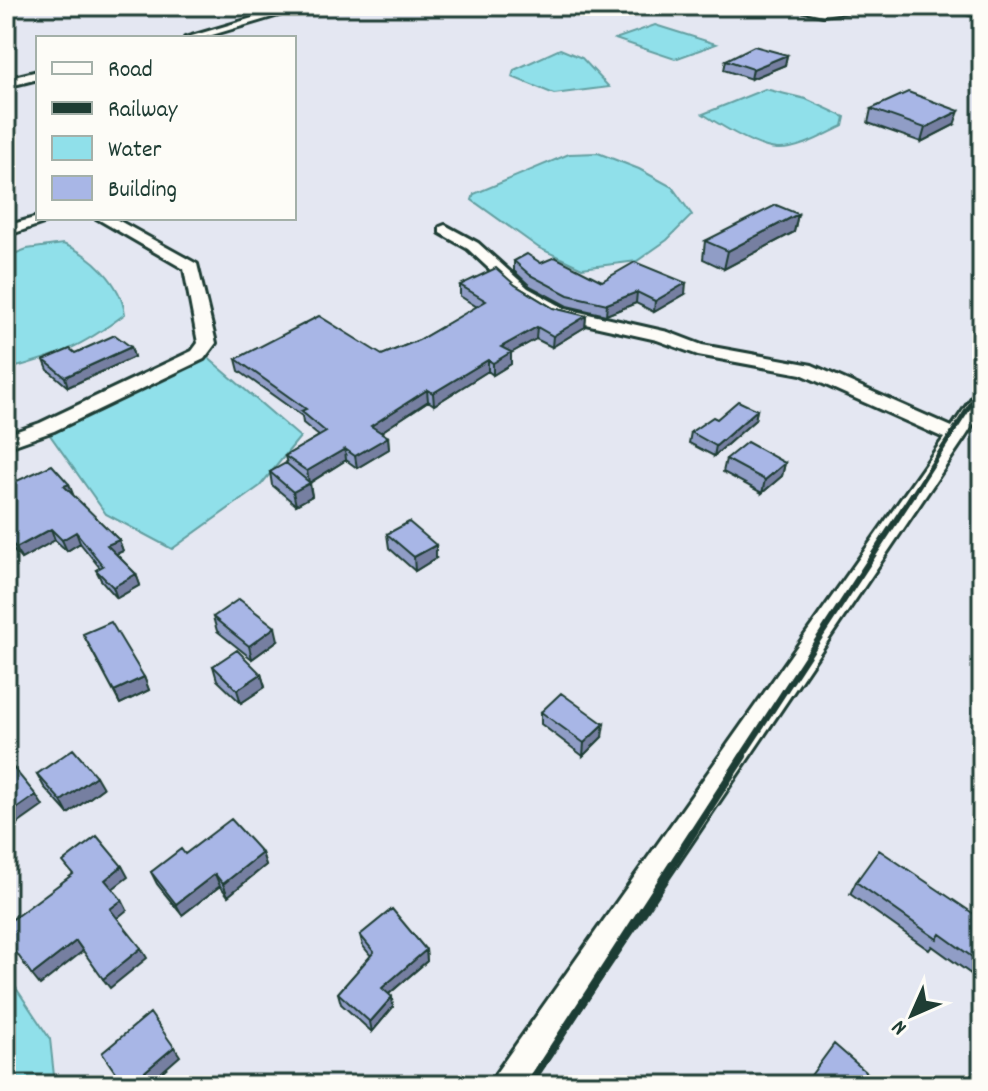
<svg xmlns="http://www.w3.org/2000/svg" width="988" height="1091" viewBox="0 0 988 1091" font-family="Dekko,sans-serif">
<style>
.water{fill:#90e0ea;stroke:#639fa1;stroke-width:2}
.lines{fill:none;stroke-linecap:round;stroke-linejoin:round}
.street-casing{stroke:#1f3d34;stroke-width:6}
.secondary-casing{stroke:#1f3d34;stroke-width:6}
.street{fill:#fdfcf7;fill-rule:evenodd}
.secondary{fill:#fdfcf7;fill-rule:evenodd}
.rail-far2{stroke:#1f3d34;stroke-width:5}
.rail-far1{stroke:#1f3d34;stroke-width:6}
.rail{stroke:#1f3d34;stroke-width:8}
.wall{fill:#909dc6;stroke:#1f3d34;stroke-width:2}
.shaded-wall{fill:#767fa1;stroke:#1f3d34;stroke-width:2}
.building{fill:#a8b6e6;stroke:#1f3d34;stroke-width:2}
</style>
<rect width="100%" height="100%" fill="#e4e7f2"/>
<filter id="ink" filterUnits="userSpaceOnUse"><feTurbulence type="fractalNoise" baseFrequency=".0125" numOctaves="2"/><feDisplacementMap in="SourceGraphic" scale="16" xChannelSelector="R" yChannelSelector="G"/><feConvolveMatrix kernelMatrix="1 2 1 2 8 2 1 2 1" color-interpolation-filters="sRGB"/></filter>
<g filter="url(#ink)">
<path class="water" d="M655,25L716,44L675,59L615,39Z
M560,49L582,58L609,87L554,94L512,77L514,70Z
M765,89L806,99L845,117L843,126C824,135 799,150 777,149C757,148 720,125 703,114Z
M598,153L639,169L672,187L692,215L667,240L637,261L582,268L539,248L472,200L474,194L569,154Z
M63,244C91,254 121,283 125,314C80,348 60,355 6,370V257L27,249Z
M206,356L300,437L260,486L172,549L106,514L50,435Z
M6,973L50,1039L55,1085H6Z"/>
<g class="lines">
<g class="street-casing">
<path id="street" d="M293,6H309L202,38H185Z
M783,6L823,9L885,6L823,15Z
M947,6L982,11V17L948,8Z
M38,71V79L6,87V79Z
M38,217L58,218L6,236V226Z
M96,218H114L197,264L216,343L204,359L54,431L6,448V435L40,423L192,351L198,343L184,269Z
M445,225L478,243L528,288L566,309L668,332L702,345L812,365L952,427L975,393L982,391V411L966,436L528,1085H491L496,1073L944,438L801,374L698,355L657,340L554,317L516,294L468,249L440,233V227Z"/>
</g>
<g class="secondary-casing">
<path id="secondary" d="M643,6H677L660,13Z"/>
</g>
<use href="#street" class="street"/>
<use href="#secondary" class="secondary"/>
<path class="rail-far2" d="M912,496L982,387"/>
<path class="rail-far1" d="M741,758L913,494"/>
<path class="rail" d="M529,1085L743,756"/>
</g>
<path class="wall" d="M787,55L785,65L751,79L724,70L726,60Z
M871,109L954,125L921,142L868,123Z
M798,214L794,232L724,269L703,259L705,241Z
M514,261L541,263L602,281L685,294L654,312L636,303L606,315L567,306L530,286L514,271Z
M460,285H515L553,308L586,316L585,327L552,347L536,339L511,353V364L493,375L488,371L434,405L428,401L381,432L388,437L389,449L357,468L346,460L310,483L312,496L296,505L272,485L270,472L287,464L285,456L319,436L303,423L302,416L239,371L236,359L382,355L419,340L477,307L460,296Z
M131,347L134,357L68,387L48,370L44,360Z
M757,410L755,420L714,456L689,443L691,432L717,419Z
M726,459L785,463L782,476L762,493L723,472Z
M6,473L17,481L69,484L72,495L119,540L123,551L116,554L136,574L140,585L117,598L101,580L96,570L100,568L80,543L67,551L55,540L21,559L6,542Z
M387,534L436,558L415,571L389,548Z
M213,617L278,640L252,659L217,631Z
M83,634L144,677L149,690L120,704Z
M213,666L261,674L265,687L241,703L217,680Z
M541,712L602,737L583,756L541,724Z
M37,774L103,788L68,814L44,787Z
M262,853L266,865L228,896L220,886L182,915L157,884L151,872L185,854Z
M856,882L980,918L982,916V982L932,946L929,950L850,894Z
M360,935L426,950L427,961L389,994L393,1007L372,1032L341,1004L338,993L371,956L363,946Z"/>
<path class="shaded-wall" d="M787,55L785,65L751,79L753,69Z
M959,111L954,125L921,142L925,128Z
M798,214L794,232L724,269L728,251Z
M686,283L685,294L654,312L655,301Z
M637,292L636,303L606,315L607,304Z
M586,316L585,327L552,347L553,336Z
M537,327L536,339L511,353V364L493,375V363L501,347Z
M131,347L134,357L68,387L65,377Z
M488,360V371L434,405L433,393Z
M427,390L428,401L372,438L371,426Z
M757,410L755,420L714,456L716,446Z
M388,437L389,449L357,468L355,456Z
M345,449L346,460L309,483L312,496L296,505L293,492L309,483L307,471Z
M785,463L782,476L762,493L765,480Z
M69,484L73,494L68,497L64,486Z
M51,529L55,540L21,559L16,548Z
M76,532L80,543L67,551L62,540Z
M119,540L123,551L112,556L107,545Z
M436,545V558L415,571L414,557Z
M136,574L140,585L117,598L113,587Z
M275,627L278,640L252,659L249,646Z
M261,674L265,687L241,703L237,690Z
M144,677L149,690L120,704L114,691Z
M604,724L602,737L583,756L584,743Z
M96,776L103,788L68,814L61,801Z
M36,795L43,806L6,832V816Z
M262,853L266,865L228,896L223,884Z
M122,866L128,877L111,890L105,880Z
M215,874L220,886L182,915L176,904Z
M122,900L127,910L116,919L110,909Z
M76,941L83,951L40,985L32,975Z
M141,948L147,958L110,988L103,979Z
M426,950L427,961L384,998L382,988Z
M392,997L393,1007L372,1032L370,1022Z
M174,1047L180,1056L147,1085H129Z"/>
<path class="building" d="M754,46L787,55L753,69L726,60Z
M908,92L959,111L925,128L871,109Z
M776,205L798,214L728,251L705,241Z
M527,254L541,263L555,257L602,281L635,262L686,283L655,301L637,292L607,304L568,295L530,275L514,261Z
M496,268L515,285L553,308L586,316L553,336L537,327L501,347L511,352L493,363L488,360L433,393L427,390L371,426L388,437L355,456L345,449L307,471L285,456L326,432L301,411L306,409L236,359L319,316L382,355L419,340L486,301L460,285Z
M115,335L131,347L65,377L44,360L70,349L75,353Z
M738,401L757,410L716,446L691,432L713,417L717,419Z
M747,442L785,463L765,480L726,459Z
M286,463L310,483L293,492L270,472Z
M52,465L69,484L64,486L119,540L107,545L136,574L113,587L96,570L103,566L76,532L62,540L51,529L16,548L6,537V473L11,471L17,481Z
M409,522L436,545L414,557L387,534Z
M239,599L275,627L249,646L213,617Z
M111,622L144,677L114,691L83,634Z
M237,650L261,674L237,690L213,666Z
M561,693L604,724L584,743L541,712Z
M73,749L96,776L61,801L37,774Z
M6,759L36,795L6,816Z
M231,819L262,853L223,884L215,874L176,904L151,872L181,849L185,854Z
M97,836L122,866L105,880L122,900L110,909L141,948L103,979L76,941L32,975L6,938V924L73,874L63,862Z
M879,850L980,918L982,916V964L940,934L937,939L856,882Z
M392,909L426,950L382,988L392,997L370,1022L338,993L374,952L360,935Z
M150,1013L174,1047L129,1085H124L102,1053Z
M834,1044L881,1085H804Z"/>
</g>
<rect width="988" height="1091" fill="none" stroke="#fdfcf7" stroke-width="32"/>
<rect x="16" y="16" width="956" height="1059" fill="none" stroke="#1f3d34" stroke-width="3" filter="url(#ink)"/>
<rect x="36" y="36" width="260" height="184" fill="#fdfcf7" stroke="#a4b0a9" stroke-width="2"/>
<rect x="52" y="62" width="40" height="12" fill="#fdfcf7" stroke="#a4b0a9" stroke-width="2"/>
<text x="108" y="76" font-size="24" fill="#1f3d34">Road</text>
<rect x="52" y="102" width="40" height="12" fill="#1f3d34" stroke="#a4b0a9" stroke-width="2"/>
<text x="108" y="116" font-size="24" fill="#1f3d34">Railway</text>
<rect x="52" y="136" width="40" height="24" fill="#90e0ea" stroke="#a4b0a9" stroke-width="2"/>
<text x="108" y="156" font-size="24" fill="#1f3d34">Water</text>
<rect x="52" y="176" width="40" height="24" fill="#a8b6e6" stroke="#a4b0a9" stroke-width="2"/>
<text x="108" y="196" font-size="24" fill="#1f3d34">Building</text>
<g transform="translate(912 1015) rotate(225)" stroke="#fdfcf7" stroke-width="6" paint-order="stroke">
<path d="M0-6L14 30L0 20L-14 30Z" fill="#1f3d34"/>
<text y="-12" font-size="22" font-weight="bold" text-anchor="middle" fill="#1f3d34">N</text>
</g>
</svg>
